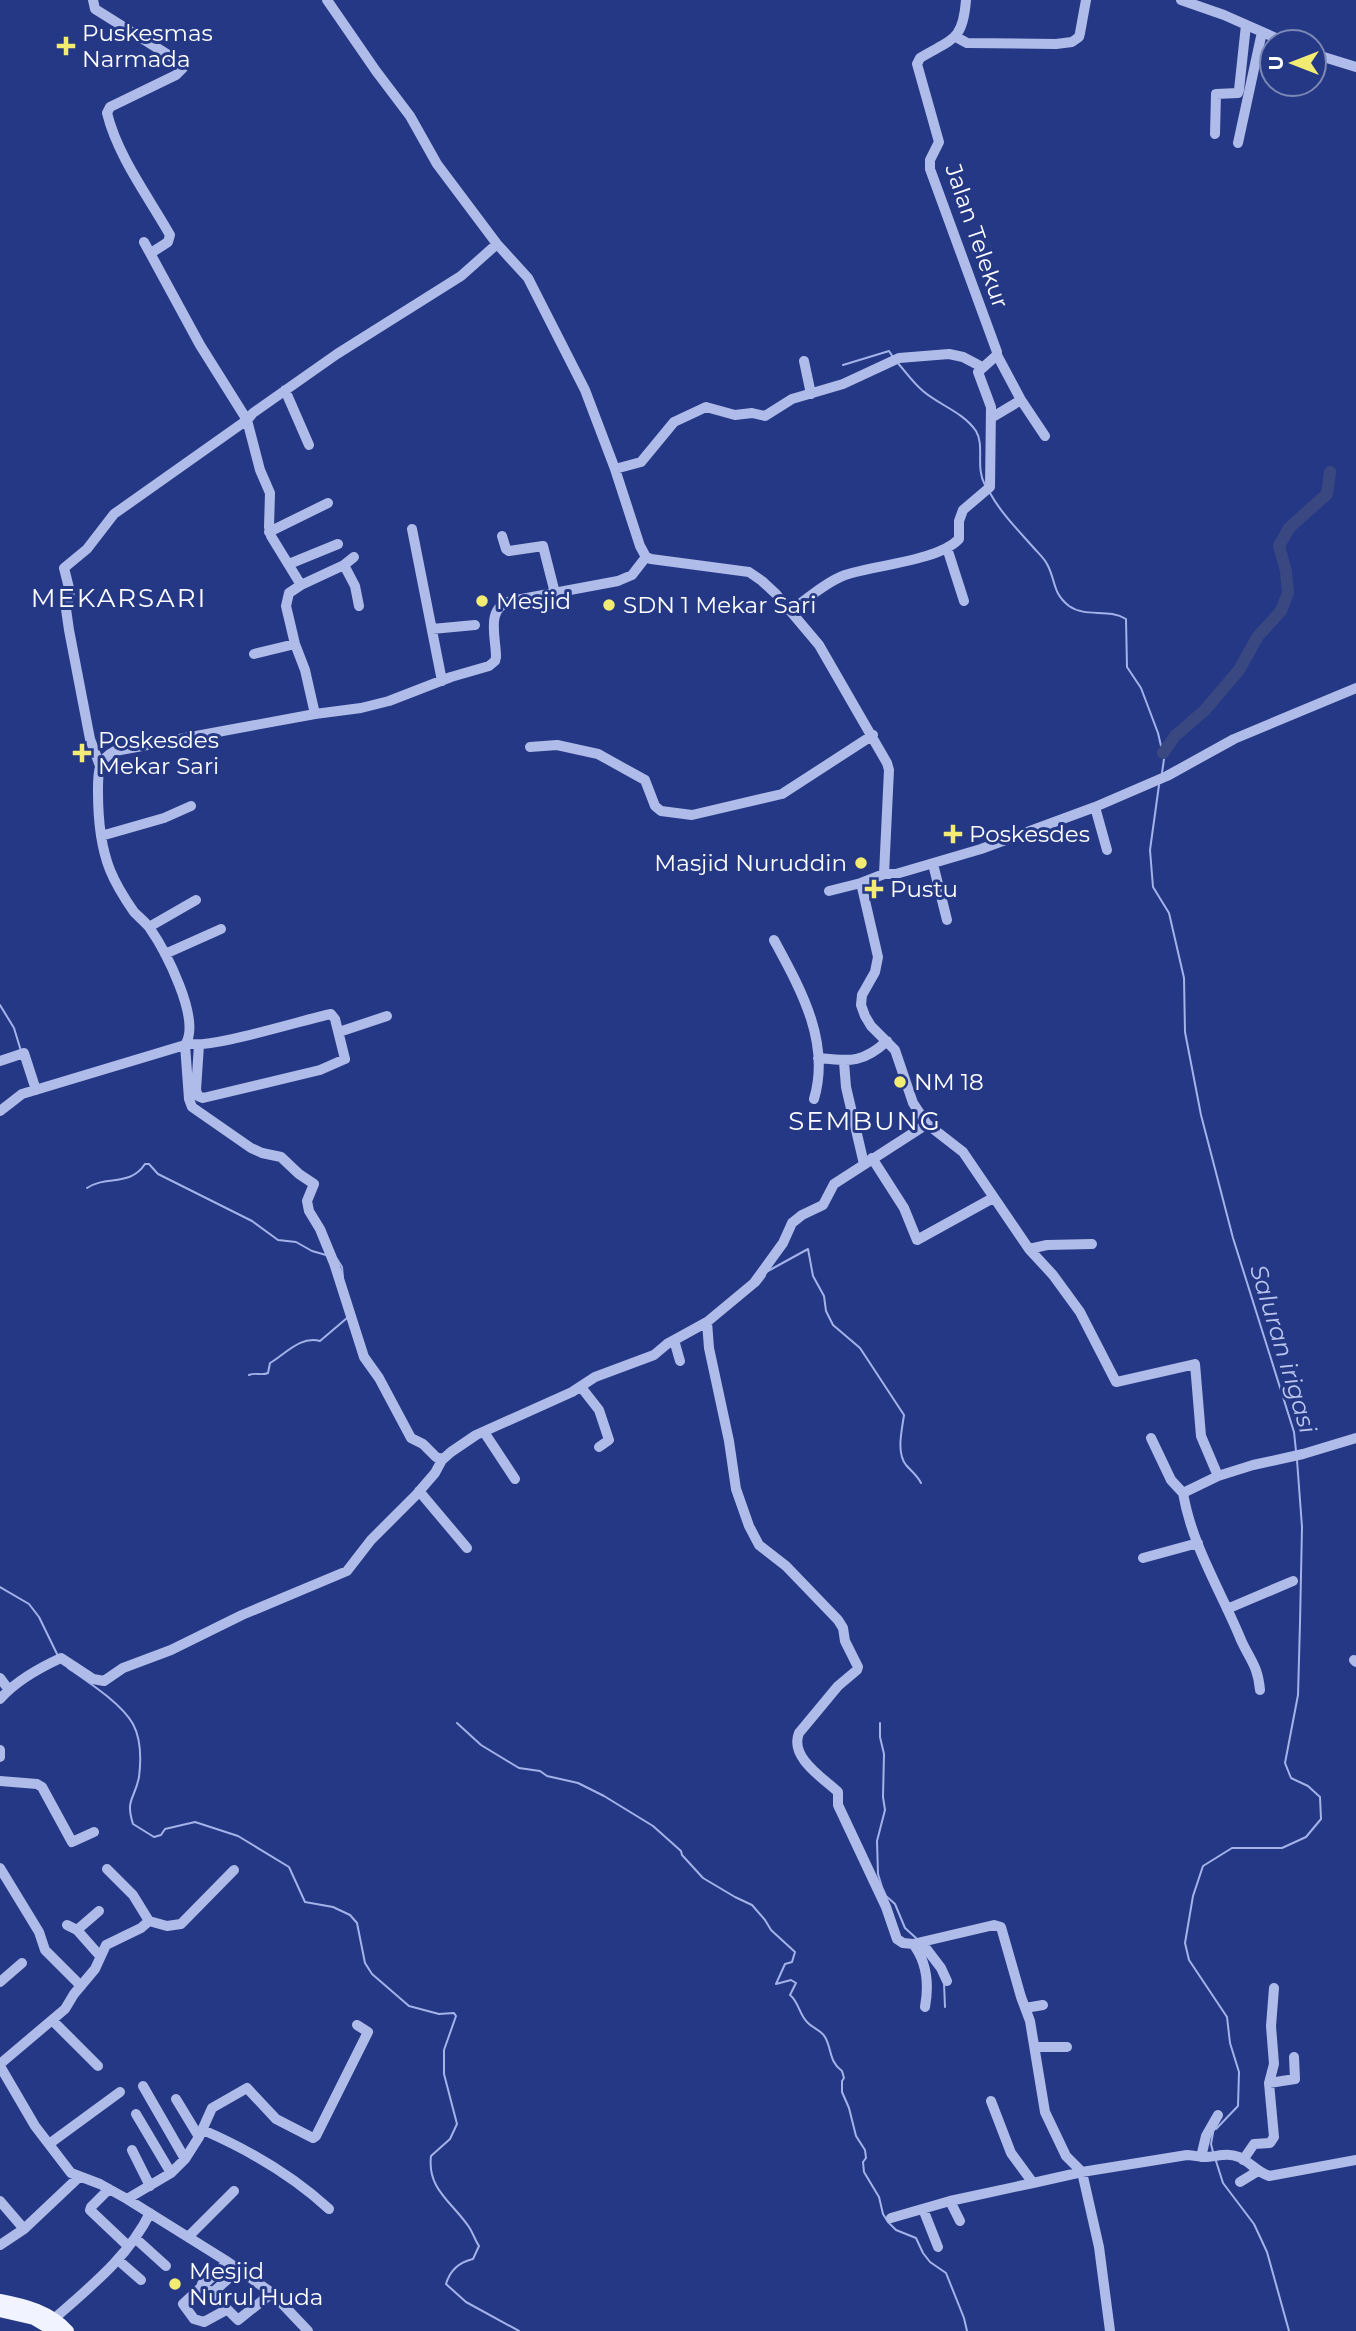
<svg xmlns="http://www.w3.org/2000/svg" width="1356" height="2331" viewBox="0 0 1356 2331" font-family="Montserrat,sans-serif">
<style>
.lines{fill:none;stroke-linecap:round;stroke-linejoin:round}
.stream{stroke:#a3b2e9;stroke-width:2}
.river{stroke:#3a4881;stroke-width:12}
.minor{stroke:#afbbe8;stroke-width:10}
.major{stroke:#f1f3fe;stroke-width:12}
.poi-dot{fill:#f2ec73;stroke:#253885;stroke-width:2.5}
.labels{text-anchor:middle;stroke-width:6;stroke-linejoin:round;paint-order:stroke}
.poi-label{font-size:23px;fill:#fff;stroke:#253885;text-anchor:start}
.street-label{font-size:23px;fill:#fff;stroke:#253885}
.water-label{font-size:24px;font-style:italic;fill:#bac6ef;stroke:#253885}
.quarter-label{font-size:26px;letter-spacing:2px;fill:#fff;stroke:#253885}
</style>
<rect width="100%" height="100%" fill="#253885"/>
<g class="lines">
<path class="stream" d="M897,362C905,371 913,383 923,391C939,405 963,412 976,431C985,446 975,467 985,485
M843,365L889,351L893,357
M990,493C1001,513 1018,530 1033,547C1038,553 1044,558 1047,564C1056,580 1052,593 1069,606C1086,618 1108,608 1126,619L1127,667L1141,688L1158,733L1164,759L1162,773
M1159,785L1150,850L1153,887L1169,913L1184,978L1185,1032L1201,1115L1233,1238L1294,1432L1296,1451
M0,1005L14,1028L21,1051
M87,1188C106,1175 130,1187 145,1164H149L158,1174L252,1221L278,1240L296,1242L312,1251L326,1255
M337,1259L342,1267L343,1277
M768,1271L808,1249L813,1276L824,1296L826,1311L833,1325L860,1348L904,1415C902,1430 896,1452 906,1465C912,1472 917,1475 921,1483
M758,1285L765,1276
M249,1375C255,1372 262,1376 268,1373L270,1363C284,1355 301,1335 320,1341L347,1318
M0,1587L29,1604L39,1617L58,1656
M68,1668C88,1682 121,1703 133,1724C141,1739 141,1761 139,1777C135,1799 125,1799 133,1824L154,1837L161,1835L165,1829L195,1822L238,1836L289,1867L305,1902L333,1907L350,1915L357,1923L365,1963L372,1974L409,2006L439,2014L454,2013L456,2016L444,2050V2074L457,2124L450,2139L431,2156C427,2189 452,2202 469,2227C473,2233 475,2240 479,2246L473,2259C460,2262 450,2270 446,2284L466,2302L519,2331
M457,1723L481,1745L519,1768L540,1771L547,1776L578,1783L604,1796L653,1826L681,1851L682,1855L703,1878L735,1897L752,1905L765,1920L771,1930L795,1952L792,1962L785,1964L776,1984L791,1980L796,1983L790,1995C799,2002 799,2015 808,2023C813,2028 822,2031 825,2037C832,2049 829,2062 842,2071L844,2078L842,2081V2092L849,2108L856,2136L865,2150L866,2158L863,2162L864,2172L879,2197L883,2214L888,2222L896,2230L916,2238L923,2253L930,2262L946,2273L964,2318L967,2331
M880,1723V1737L884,1754L883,1797L885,1810L877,1841L878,1874L882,1887L886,1896L895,1904L905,1928L916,1938
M944,1983L945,2007
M1216,2129L1238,2106L1239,2072L1230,2043L1227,2017L1189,1960L1185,1943L1193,1896L1203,1866L1232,1848H1282L1306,1837L1321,1819L1320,1797L1308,1786L1291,1778L1285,1763L1298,1695L1300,1623L1302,1527L1297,1460
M1213,2133L1211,2144L1213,2152
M1216,2161L1223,2183L1254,2224L1267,2252L1289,2331"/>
<path class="river" d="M1163,753L1175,736L1205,710L1239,670L1258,636L1281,611L1288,593L1286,571L1279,546L1289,528L1327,494L1330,472"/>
<path class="minor" d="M93,0L95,9L178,61L183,68L176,75L110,107L107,113C118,157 148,196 170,235L168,242L151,253
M327,0L376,71L410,116L437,164L497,244L528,278L585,390L615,469L640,546L646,557
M1181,0L1224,15L1285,42
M956,37L967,43L1056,44L1072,42L1079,37L1080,33L1086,0
M1314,54L1356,67
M1215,134L1216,94L1238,93L1239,90L1246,25
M1238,143L1262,32
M997,355L1021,400L1045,436
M804,361L811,394
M285,390L309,445
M991,418L1021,400
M615,469L641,462L674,422L706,407L735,415L752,413L765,416L792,399L843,384L899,358L949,354L963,357L982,367
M412,529L442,681
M269,532L328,503
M502,536L506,549L509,551L543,546L555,593
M947,548L964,601
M289,564L338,544
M344,565L355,586L359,606
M301,585L271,536L269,527L270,493L260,470L247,420L253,413L337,354L461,276L497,244
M790,611C807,599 826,582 845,575C875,565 938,561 959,539V521L963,510L990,487L991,407L978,372L997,355V352L930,169V160L939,142L917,64L920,58C951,39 963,42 966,0
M432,629L475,625
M254,654L295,644
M315,714L305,670L295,644L286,606L289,593L301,585L344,565L354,557
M530,747L557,745L598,754L645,780L655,806L661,811L692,815L782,794L873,735
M100,766L90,739L69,630L66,609L70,592L64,568L87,549L114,514L247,420L200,345L144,242
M1095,807L1107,850
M101,836L164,818L191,806
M933,864L947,920
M829,891L861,883
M149,927L196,900
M774,940C800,988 831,1042 814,1099
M165,954L221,929
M339,1032L387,1016
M187,1043C205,1051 305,1019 331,1014L335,1019L345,1059L320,1070L203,1098L198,1096L196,1090L199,1045
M185,1045L189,1099L192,1107L251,1148L262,1153L281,1157L299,1174L314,1184L307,1201L309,1211L320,1229L334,1263L364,1357L379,1378L411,1438L423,1444L436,1457L442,1459
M818,1058C849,1061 862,1064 887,1041
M0,1061L24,1053L36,1090
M844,1062L846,1087L864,1164
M0,1111L22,1094L185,1045C202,1020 165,950 149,927C145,922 139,917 134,912C125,899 116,885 110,870C100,845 98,819 98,792C98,774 97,760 115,751L315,714L361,708L389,701L451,677L489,666L495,661L496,657C496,636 485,608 511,601L618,581L632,575L646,557L651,559L749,572L762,581L776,594L819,645L887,763L889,770L884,874
M872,1158L904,1208L917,1240L993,1198
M1029,1249L1047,1245L1092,1244
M707,1322L709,1348L729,1441L736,1489L749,1526L759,1545L786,1566L838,1620L843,1628L845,1641L858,1667L857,1670L838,1686L799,1733C789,1757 823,1778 838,1792V1805L886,1907L897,1939L903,1943L913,1944L994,1925L1001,1927L1021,1997L1030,2021L1045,2112L1066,2156L1082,2172L1099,2247L1110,2331
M674,1340L680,1361
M581,1387L599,1410L609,1440L599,1447
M484,1432L515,1479
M1151,1438L1171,1480L1183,1493
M1218,1476L1201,1436L1195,1364L1116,1382L1080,1312L1053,1275L1029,1249L963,1152L927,1124L913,1103L895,1050L871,1026L865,1016L861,1005L862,995L875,972L878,957L861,883L884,874H896L981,849L1095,807L1167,776L1234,739L1356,688
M419,1491L467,1548
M1143,1558L1198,1543
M1227,1609L1293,1581
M1354,1660L1356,1662
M0,1678L9,1690
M1260,1690C1258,1666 1250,1660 1241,1640C1221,1591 1192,1546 1183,1493L1218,1476L1253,1465L1303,1454L1356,1438
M0,1699C16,1681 39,1668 61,1658L93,1679L104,1681L123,1668L171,1650L242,1615L347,1571L371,1540L416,1495L435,1473L442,1460L451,1452L476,1435L572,1392L595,1377L654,1355L667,1344L707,1322L754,1283L783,1243L792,1223L802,1215L823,1205L834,1184L927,1124
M0,1750V1757
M0,1781L37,1784L42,1787L72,1842L94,1832
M0,1868L39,1932L45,1950L81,1986
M107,1869L133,1895L149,1921
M99,1911L77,1930L100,1956
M67,1925L77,1930
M922,1943L941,1968L947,1981
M913,1944C927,1962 929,1985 925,2007
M0,1982L22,1963
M1025,2008L1043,2005
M52,2020L98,2066
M1035,2047H1067
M0,2064L65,2009L74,1994L95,1969L106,1945L141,1928L149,1921L167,1926L181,1924L234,1870
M0,2066L35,2126L71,2173L100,2184L127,2199L228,2262L272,2293L308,2331
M1269,2083L1295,2079L1294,2057
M143,2086L185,2159
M176,2099L199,2137
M991,2101L1011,2153L1033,2183L1082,2172L1187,2155C1192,2155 1198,2157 1204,2157C1217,2157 1226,2152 1239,2157C1250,2162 1257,2172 1269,2176L1356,2160
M136,2114L171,2173
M203,2130C249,2150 292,2175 329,2209
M49,2144L120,2092
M132,2150L150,2186
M1201,2157L1206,2136L1218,2115
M1243,2160L1254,2144L1270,2143L1274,2137L1269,2083L1274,2064L1271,2026L1274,1988
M1240,2182L1258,2171
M109,2189L91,2207L90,2210L128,2246
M127,2199L171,2173L185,2159L199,2137L212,2108L247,2088L276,2119L313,2138L316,2136L368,2032L357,2025
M0,2201L24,2229
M950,2201L960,2221
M923,2209L938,2247
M891,2218L950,2201L1033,2183
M189,2236L234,2191
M135,2238L166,2266
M0,2245L24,2229L79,2177
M118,2260L141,2280
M202,2284L238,2320L272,2293
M211,2294L238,2270
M226,2310L204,2322L194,2319L183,2304L228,2262
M55,2318C90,2287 129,2256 150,2213"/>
<path class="major" d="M0,2300C26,2305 50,2311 68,2331
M0,2311L34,2319L54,2331"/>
</g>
<g class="poi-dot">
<path d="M62.5 35.5h7v7h7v7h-7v7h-7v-7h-7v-7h7z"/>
<circle cx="482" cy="601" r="7"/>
<circle cx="609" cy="605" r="7"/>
<path d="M78.5 742.5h7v7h7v7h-7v7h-7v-7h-7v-7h7z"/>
<path d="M949.5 823.5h7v7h7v7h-7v7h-7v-7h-7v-7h7z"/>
<circle cx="861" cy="863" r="7"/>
<path d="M870.5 878.5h7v7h7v7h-7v7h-7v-7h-7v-7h7z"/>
<circle cx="900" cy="1082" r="7"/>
<circle cx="175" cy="2284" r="7"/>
</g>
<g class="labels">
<g class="poi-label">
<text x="82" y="41">Puskesmas<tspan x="82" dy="26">Narmada</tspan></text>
<text x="496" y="609">Mesjid</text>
<text x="623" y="613">SDN 1 Mekar Sari</text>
<text x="98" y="748">Poskesdes<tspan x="98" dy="26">Mekar Sari</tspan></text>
<text x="969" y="842">Poskesdes</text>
<text x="847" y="871" text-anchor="end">Masjid Nuruddin</text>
<text x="890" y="897">Pustu</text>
<text x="914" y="1090">NM 18</text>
<text x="189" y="2279">Mesjid<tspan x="189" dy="26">Nurul Huda</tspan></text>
</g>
<g class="street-label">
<text transform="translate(977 236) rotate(71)" y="8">Jalan Telekur</text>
</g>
<g class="water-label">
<text transform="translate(1283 1349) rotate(73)" y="8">Saluran irigasi</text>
</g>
<g class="quarter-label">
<text x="119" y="607">MEKARSARI</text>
<text x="865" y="1130">SEMBUNG</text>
</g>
</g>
<g transform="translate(1293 63) rotate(270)"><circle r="33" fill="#253885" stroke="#7c88b6" stroke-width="2"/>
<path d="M0-5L12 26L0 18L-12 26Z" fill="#f2ec73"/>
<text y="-10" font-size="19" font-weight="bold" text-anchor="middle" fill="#ffffff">U</text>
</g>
</svg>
